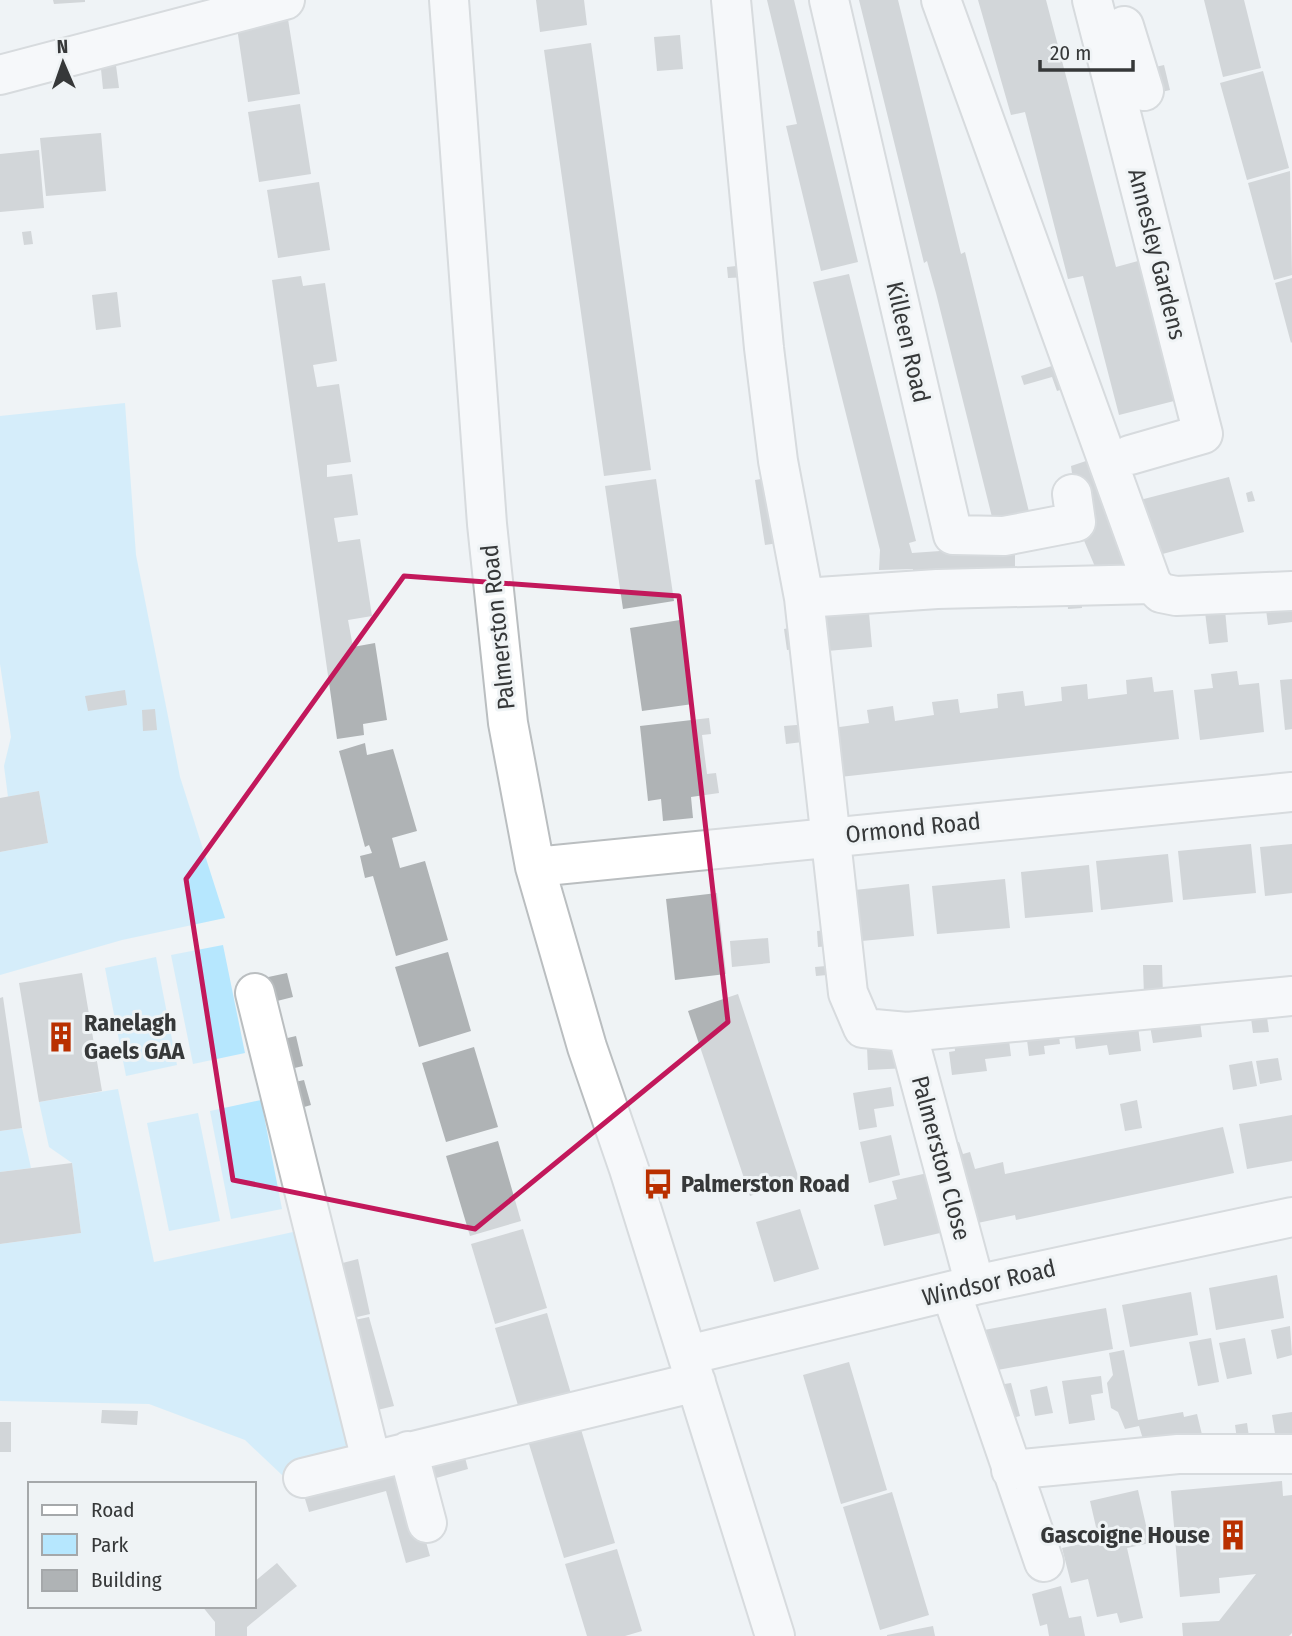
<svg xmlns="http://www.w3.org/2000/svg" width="1292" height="1636" viewBox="0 0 1292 1636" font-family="'Fira Sans Condensed',sans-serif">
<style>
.green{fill:#b6e7fe}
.building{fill:#afb3b5}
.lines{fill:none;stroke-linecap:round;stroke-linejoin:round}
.minor-casing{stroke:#babec0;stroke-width:42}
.minor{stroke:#fff;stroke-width:38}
.marked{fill:none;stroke:#c2185b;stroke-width:5;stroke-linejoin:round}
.labels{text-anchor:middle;stroke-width:6;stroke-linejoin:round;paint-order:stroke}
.street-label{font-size:24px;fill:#363839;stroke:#eff3f5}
.poi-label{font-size:24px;font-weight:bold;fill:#363839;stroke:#eff3f5;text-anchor:start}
</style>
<rect width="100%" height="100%" fill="#eff3f5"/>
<path class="green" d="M125,403L136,555L180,777L225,918L122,940L0,975V852L48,843L39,791L8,797L4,766L11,737L0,664V416Z
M223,945L245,1053L193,1064L171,955Z
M156,957L177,1065L126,1076L105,968Z
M118,1089L154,1262L307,1229L360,1455L282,1475L245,1440L149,1404L0,1401V1244L81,1233L72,1163L49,1147L39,1102Z
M261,1100L282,1209L231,1219L210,1111Z
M198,1113L220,1221L169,1231L147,1123Z
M22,1128L31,1168L0,1172V1131Z"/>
<path class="building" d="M53,0H85V2L54,4Z
M536,0H584L587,25L540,32Z
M767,0H794L858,262L821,271L786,126L797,124Z
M859,0H898L961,254L965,252L1032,524L996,533L936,293L927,261L924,263Z
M978,0H1046L1116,267L1138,261L1174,401L1119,415L1083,276L1068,279L1025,112L1011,115Z
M1204,0H1244L1261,68L1223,77Z
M287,13L300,94L248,102L236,21Z
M680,35L683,69L657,71L654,37Z
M591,43L651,470L604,476L544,50Z
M115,58L119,88L103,89L100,59Z
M1164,65L1170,90L1153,94L1147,69Z
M1263,71L1289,168L1247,180L1220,83Z
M300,104L311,174L259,182L248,112Z
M101,133L106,191L46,196L40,138Z
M39,150L44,208L0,212V154Z
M1290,171L1292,275L1274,280L1248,183Z
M319,182L330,250L278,258L267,190Z
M31,231L33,244L24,245L22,232Z
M746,265L748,277L728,278L727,267Z
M849,274L916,541L909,543L912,553L997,547L1032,534L1033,551L1015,553V568L913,578V569L879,570L880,550L813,282Z
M301,276L303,286L325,283L337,361L313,365L317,387L339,384L351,462L327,465V477L352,474L358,515L334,518L338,542L360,539L372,616L348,620L353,647L375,643L387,720L363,724L364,735L337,739L272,280Z
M1292,278V342L1291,343L1275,283Z
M117,292L121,327L96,330L92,295Z
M1064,362L1072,386L1057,391L1052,377L1024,385L1021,376Z
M1095,458L1143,578L1101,581L1080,531L1071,466Z
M774,477L785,542L765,545L755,480Z
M1229,477L1244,532L1155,556L1140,500Z
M656,479L674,601L623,609L605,486Z
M1252,491L1255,501L1248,502L1246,493Z
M1081,594L1082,608L1068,609L1067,596Z
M1292,599V622L1268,625L1265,602Z
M812,607L869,613L872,647L816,652Z
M1225,610L1228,642L1209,644L1205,612Z
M680,620L693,704L642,711L630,628Z
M798,626L801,648L787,650L784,629Z
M1237,671L1239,685L1259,683L1264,732L1200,740L1194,690L1213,688L1211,674Z
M1152,677L1154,692L1173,690L1179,739L831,778L825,729L869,723L867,710L893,706L895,721L934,715L932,702L958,699L960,713L998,708L997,694L1023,691L1025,706L1062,701L1061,687L1087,684L1088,699L1127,694L1126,680Z
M1292,679V729L1285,730L1280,680Z
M125,690L127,705L88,711L85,696Z
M155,709L157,730L143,731L142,710Z
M709,718L711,734L702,735L707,774L716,773L719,793L691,797L693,818L663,821L661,799L648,801L640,726Z
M809,724L811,741L786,744L784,726Z
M365,743L367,755L393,749L417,831L392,838L400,868L425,861L448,940L396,956L373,876L365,878L360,856L372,853L369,845L365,847L339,751Z
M39,791L48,843L0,852V798Z
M1251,844L1256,893L1183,900L1178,851Z
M1292,844V893L1265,896L1260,847Z
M1168,854L1173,902L1101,910L1096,861Z
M1089,865L1093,912L1025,918L1021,872Z
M1005,879L1010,928L937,934L932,886Z
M909,884L914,936L851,942L846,891Z
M717,893L726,974L675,980L666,899Z
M828,930L829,946L818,947L817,931Z
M768,938L770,963L732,967L730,941Z
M448,952L471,1031L419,1047L395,967Z
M1143,965H1162L1163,996H1144Z
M826,966L827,975L816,976L815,967Z
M82,973L102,1091L39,1102L19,983Z
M287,973L293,997L265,1004L259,979Z
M738,994L799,1179L750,1196L688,1011Z
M3,997L22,1128L0,1131V998Z
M1266,1010L1269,1032L1253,1033L1250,1011Z
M1199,1014L1202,1037L1153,1043L1149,1020Z
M1137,1018L1141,1051L1109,1055L1107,1045L1076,1049L1073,1026Z
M1058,1029L1060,1044L1044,1046L1045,1054L1029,1056L1026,1032Z
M1008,1032L1011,1056L985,1059L987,1071L952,1075L949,1052L955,1051L954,1037Z
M296,1036L303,1066L282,1071L275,1041Z
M906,1045L907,1068L868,1070L867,1047Z
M474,1047L498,1127L446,1142L422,1063Z
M1278,1058L1282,1080L1260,1084L1256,1061Z
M1252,1061L1257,1086L1233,1090L1229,1065Z
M304,1080L311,1105L294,1110L286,1084Z
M891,1087L894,1106L874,1109L877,1127L859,1130L853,1093Z
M1137,1100L1142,1128L1125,1131L1120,1104Z
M1292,1115V1161L1247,1169L1239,1124Z
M1223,1127L1234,1173L1016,1220L1015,1215L973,1224L952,1144L959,1142L963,1154L970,1152L975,1169L1003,1162L1005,1174Z
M891,1135L900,1175L869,1183L860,1142Z
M498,1141L521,1221L470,1236L446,1156Z
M72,1163L81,1233L0,1244V1172Z
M932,1172L953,1230L884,1246L874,1205L897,1199L892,1181Z
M800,1209L819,1269L774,1282L756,1222Z
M523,1229L547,1308L495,1324L471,1244Z
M358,1259L370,1314L344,1320L331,1266Z
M1277,1275L1284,1318L1216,1330L1209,1288Z
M1191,1292L1198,1335L1130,1347L1122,1305Z
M1106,1308L1113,1349L992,1371L984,1330Z
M547,1313L572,1397L520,1412L495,1328Z
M369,1317L394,1406L369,1412L345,1322Z
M1290,1326L1292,1355L1277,1359L1271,1330Z
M1211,1338L1219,1382L1198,1386L1189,1342Z
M1245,1338L1252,1374L1227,1379L1219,1343Z
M1124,1350L1138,1420L1183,1412L1184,1417L1197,1414L1205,1447L1146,1449L1139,1426L1125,1429L1118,1412L1111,1408L1107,1383L1113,1375L1109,1353Z
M849,1362L887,1490L841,1504L803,1375Z
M1101,1376L1103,1393L1091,1395L1095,1420L1069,1424L1062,1381Z
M1011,1383L1020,1416L1005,1420L992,1386Z
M1047,1386L1053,1413L1035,1416L1030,1390Z
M102,1410L138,1411L137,1425L101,1423Z
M1292,1412V1447L1277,1446L1272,1415Z
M577,1416L615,1543L564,1558L525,1431Z
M0,1422H11V1452H0Z
M1247,1423L1250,1444L1238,1446L1235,1425Z
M462,1446L468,1469L422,1482L415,1459Z
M403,1461L430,1556L406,1563L386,1491L309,1512L302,1489Z
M1282,1481L1283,1496L1292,1495V1633L1289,1636H1183L1182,1623L1219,1621L1256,1574L1219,1578L1220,1593L1180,1597L1171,1491Z
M1138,1490L1150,1543L1127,1548L1143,1618L1120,1623L1117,1613L1097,1617L1088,1579L1071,1583L1062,1548L1099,1540L1090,1501Z
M892,1492L929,1615L880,1630L843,1507Z
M617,1549L642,1631L625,1636H587L565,1564Z
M277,1563L297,1586L247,1627V1636H215V1622L202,1606H254V1582Z
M1061,1586L1069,1618L1081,1616L1085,1636H1049L1047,1624L1040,1626L1032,1594Z
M933,1626L935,1636H887V1635Z"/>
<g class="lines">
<g class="minor-casing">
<path id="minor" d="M449,0L487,524L508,723L535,867L587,1047L629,1169L775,1636
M731,0L764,348L778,461L804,598L848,993L863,1028L907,1032L1292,996
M829,0L953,535L1004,536L1076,522L1072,494
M941,0L1152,584L1161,593L1176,596L1292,591
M1092,0L1203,434L1130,455
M1124,26L1144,91
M0,75L285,0
M804,598L937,589L1152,584
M535,867L1292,792
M255,993L371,1460
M907,1032L975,1285
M951,1292L1044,1562
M688,1355L975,1285L1292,1217
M408,1451L427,1523
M1011,1470L1178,1454H1292
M303,1478L696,1382"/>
</g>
<use href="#minor" class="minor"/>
</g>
<path d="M0 0H1292V1636H0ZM404,576L679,596L728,1022L475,1229L233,1180L186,879Z" fill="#eff3f5" fill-opacity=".55" fill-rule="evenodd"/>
<path class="marked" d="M404,576L679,596L728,1022L475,1229L233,1180L186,879Z"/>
<defs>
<g id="building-bare" transform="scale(2.415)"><path d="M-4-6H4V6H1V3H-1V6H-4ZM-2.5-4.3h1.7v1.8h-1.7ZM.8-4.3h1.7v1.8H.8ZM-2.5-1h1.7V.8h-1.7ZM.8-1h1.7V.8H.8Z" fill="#b93000" stroke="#eff3f5" stroke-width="2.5" paint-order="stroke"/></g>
<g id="bus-bare" transform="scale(2.415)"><path d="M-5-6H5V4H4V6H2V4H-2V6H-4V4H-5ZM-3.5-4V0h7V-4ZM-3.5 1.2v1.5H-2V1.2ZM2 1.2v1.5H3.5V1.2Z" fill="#b93000" stroke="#eff3f5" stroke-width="2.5" paint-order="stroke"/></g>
</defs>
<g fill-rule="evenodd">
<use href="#building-bare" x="61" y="1037"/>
<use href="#bus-bare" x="658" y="1184"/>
<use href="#building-bare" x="1233" y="1535"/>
</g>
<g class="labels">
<g class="street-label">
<text transform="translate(1157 254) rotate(76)" y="8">Annesley Gardens</text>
<text transform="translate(908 342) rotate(77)" y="8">Killeen Road</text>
<text transform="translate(498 627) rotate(-96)" y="8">Palmerston Road</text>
<text transform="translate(913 828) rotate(-6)" y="8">Ormond Road</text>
<text transform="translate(941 1158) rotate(75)" y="8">Palmerston Close</text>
<text transform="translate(989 1283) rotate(-13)" y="8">Windsor Road</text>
</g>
<g class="poi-label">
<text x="84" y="1031">Ranelagh<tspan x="84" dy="28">Gaels GAA</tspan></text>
<text x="681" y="1192">Palmerston Road</text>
<text x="1210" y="1543" text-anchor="end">Gascoigne House</text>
</g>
</g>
<rect x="28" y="1482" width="228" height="126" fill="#eff3f5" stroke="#a5a8aa" stroke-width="2"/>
<rect x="42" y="1505" width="35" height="10" fill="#ffffff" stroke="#a5a8aa" stroke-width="2"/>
<text x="91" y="1517" font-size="21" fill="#363839">Road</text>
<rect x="42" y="1534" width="35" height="21" fill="#b6e7fe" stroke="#a5a8aa" stroke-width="2"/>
<text x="91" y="1552" font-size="21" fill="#363839">Park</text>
<rect x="42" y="1570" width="35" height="21" fill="#afb3b5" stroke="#a5a8aa" stroke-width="2"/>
<text x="91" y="1587" font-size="21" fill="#363839">Building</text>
<g transform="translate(63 63) rotate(358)" stroke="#eff3f5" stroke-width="5" paint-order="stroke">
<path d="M0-5L12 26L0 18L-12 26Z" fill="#363839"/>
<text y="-10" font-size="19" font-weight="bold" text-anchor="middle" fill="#363839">N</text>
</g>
<path d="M1040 60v10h93v-10" fill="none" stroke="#363839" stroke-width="3.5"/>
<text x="1050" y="60" font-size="21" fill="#363839" stroke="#eff3f5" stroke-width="5" paint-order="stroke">20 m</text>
</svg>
